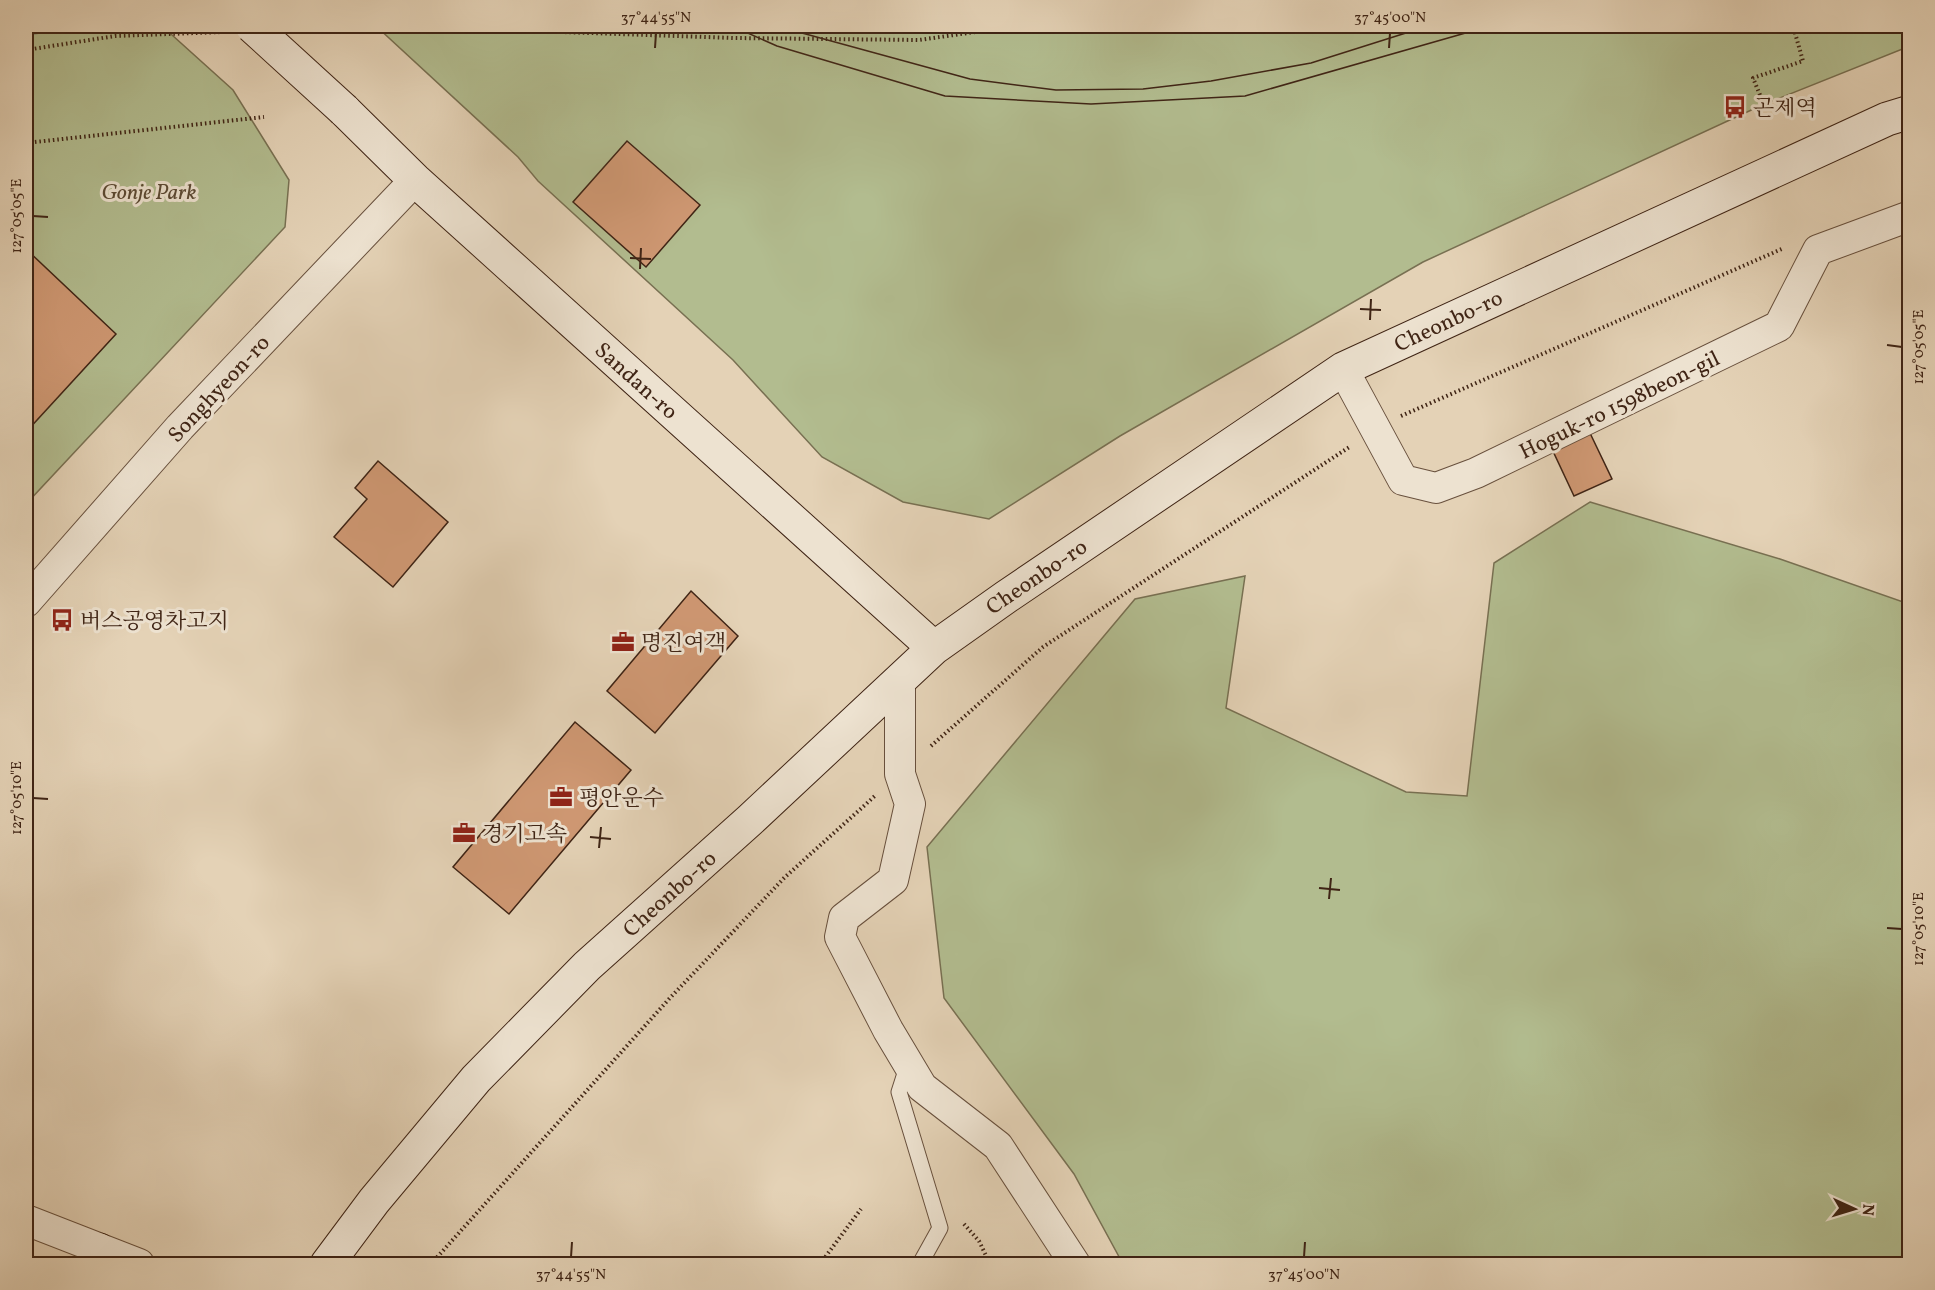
<svg xmlns="http://www.w3.org/2000/svg" width="1935" height="1290" viewBox="0 0 1935 1290" font-family="Vollkorn,'Noto Serif KR',serif">
<style>
.green{fill:#b2bc8f;stroke:#787052;stroke-width:1.5}
.water{fill:#9bb5b9;stroke:#767b77;stroke-width:1.5}
.building{fill:#cf9873;stroke:#3f2415;stroke-width:1.5}
.lines{fill:none;stroke-linecap:round;stroke-linejoin:round}
.lane-casing{stroke:#68503d;stroke-width:17}
.street-casing{stroke:#68503d;stroke-width:32}
.secondary-casing{stroke:#3f2415;stroke-width:35}
.path{stroke:#3f2415;stroke-width:4;stroke-dasharray:1.5 3;stroke-linecap:butt}
.lane{stroke:#ede2d0;stroke-width:15}
.street{stroke:#ede2d0;stroke-width:30}
.secondary{stroke:#ede2d0;stroke-width:33}
.tram{stroke:#3f2415;stroke-width:1.5}
.secondary-bridge-casing{stroke:#3f2415;stroke-width:35;stroke-linecap:butt}
.secondary-bridge{stroke:#ede2d0;stroke-width:33}
.ticks{fill:none;stroke:#3f2415;stroke-width:2}
.labels{text-anchor:middle;stroke-width:6;stroke-linejoin:round;paint-order:stroke}
.poi-label{font-size:22px;fill:#3f2415;stroke:#ede2d0;text-anchor:start}
.park-label{font-size:22px;font-style:italic;fill:#5c4a34;stroke:#ede2d0}
.street-label{font-size:22px;fill:#3f2415;stroke:#ede2d0}
.neatline{fill:none;stroke:#3f2415;stroke-width:2}
.ticks-label{font-size:15px;text-anchor:middle;fill:#3f2415}
</style>
<rect width="100%" height="100%" fill="#e4d2b6"/>
<filter id="stains"><feTurbulence type="fractalNoise" baseFrequency=".00333" numOctaves="4"/><feColorMatrix values="0 0 0 0 .2 0 0 0 0 .09 0 0 0 0 .02 0 0 0 .5 -.17"/></filter>
<radialGradient id="worn" r=".72"><stop offset=".6" stop-color="#630" stop-opacity="0"/><stop offset="1" stop-color="#630" stop-opacity=".3"/></radialGradient>
<path class="green" d="M26,26H162L233,90L289,180L285,227L26,504Z
M376,26H1909L1910,46L1760,106L1423,262L1120,436L989,519L903,502L822,457L733,360L538,181L518,157Z
M1590,502L1780,559L1909,604V1264H1123L1074,1174L944,998L927,847L1135,599L1245,576L1226,708L1406,792L1467,796L1494,563Z"/>
<path class="water" d="M26,26H95L26,35Z"/>
<path class="building" d="M627,141L700,205L646,267L573,202Z
M26,249L116,334L26,432Z
M1589,431L1612,479L1574,496L1552,449Z
M378,461L448,522L393,587L334,537L367,499L355,488Z
M691,591L738,636L655,733L607,691Z
M575,722L631,770L509,914L453,867Z"/>
<g class="lines">
<g class="lane-casing">
<path id="lane" d="M908,1064L899,1092L940,1228L920,1264"/>
</g>
<g class="street-casing">
<path id="street" d="M1343,369L1403,480L1436,488L1476,473L1779,326L1818,250L1910,216
M26,602L180,427L415,180
M900,680V774L910,804L893,880L844,918L840,937L888,1030L922,1087L998,1146L1075,1264
M26,1220L139,1264"/>
</g>
<g class="secondary-casing">
<path id="secondary" d="M344,110L415,180L934,648
M92,1264L99,1250
M327,1264L374,1201L476,1079L587,966L750,820L934,648L1006,597L1343,369L1887,119L1910,112"/>
</g>
<path class="path" d="M304,29L389,26L734,38L919,40L1017,26
M26,50L115,36L222,32
M1760,95L1753,78L1803,61L1793,26
M26,143L264,117
M1401,416L1784,248
M931,746L1043,647L1351,446
M964,1224L979,1241L990,1264
M431,1264L669,999L785,877L876,795
M820,1264L861,1209"/>
<use href="#lane" class="lane"/>
<use href="#street" class="street"/>
<use href="#secondary" class="secondary"/>
<path class="tram" d="M732,26L777,46L945,96L1091,104L1245,96L1490,26
M782,26L802,33L970,79L1056,90L1143,89L1211,81L1311,63L1428,26"/>
<g class="secondary-bridge-casing">
<path id="secondary-bridge" d="M252,26L344,110"/>
</g>
<use href="#secondary-bridge" class="secondary-bridge"/>
</g>
<path class="ticks" d="M655,48L656,33M1389,48L1390,33M33,216L48,217M630,258L651,259M640,269L641,248M1360,309L1381,310M1370,320L1371,299M1887,345L1902,347M33,798L48,799M590,837L611,839M599,848L601,827M1319,888L1340,890M1329,899L1331,878M1887,928L1902,929M571,1257L572,1242M1304,1257L1305,1242"/>
<defs>
<g id="bus-bare" transform="scale(1.8)"><path d="M-5-6H5V4H4V6H2V4H-2V6H-4V4H-5ZM-3.5-4V0h7V-4ZM-3.5 1.2v1.5H-2V1.2ZM2 1.2v1.5H3.5V1.2Z" fill="#8f2418" stroke="#ede2d0" stroke-width="2.5" paint-order="stroke"/></g>
<g id="office-bare" transform="scale(1.8)"><path d="M-6-3h4V-5.5h4V-3h4V5H-6ZM-1-4.5V-3h2v-1.5ZM-6 0V1H6V0Z" fill="#8f2418" stroke="#ede2d0" stroke-width="2.5" paint-order="stroke"/></g>
</defs>
<g fill-rule="evenodd">
<use href="#bus-bare" x="1735" y="107"/>
<use href="#bus-bare" x="62" y="620"/>
<use href="#office-bare" x="623" y="642"/>
<use href="#office-bare" x="561" y="797"/>
<use href="#office-bare" x="464" y="833"/>
</g>
<g class="labels">
<g class="poi-label">
<text x="1753" y="115">곤제역</text>
<text x="80" y="628">버스공영차고지</text>
<text x="641" y="650">명진여객</text>
<text x="579" y="805">평안운수</text>
<text x="482" y="841">경기고속</text>
</g>
<g class="park-label">
<text x="149" y="199">Gonje Park</text>
</g>
<g class="street-label">
<text transform="translate(1448 320) rotate(-25)" y="8">Cheonbo-ro</text>
<text transform="translate(637 380) rotate(42)" y="8">Sandan-ro</text>
<text transform="translate(218 388) rotate(-47)" y="8">Songhyeon-ro</text>
<text transform="translate(1619 404) rotate(-26)" y="8">Hoguk-ro 1598beon-gil</text>
<text transform="translate(1036 576) rotate(-34)" y="8">Cheonbo-ro</text>
<text transform="translate(669 893) rotate(-42)" y="8">Cheonbo-ro</text>
</g>
</g>
<rect width="1935" height="1290" fill="none" stroke="#e4d2b6" stroke-width="66"/>
<g transform="translate(1854 1209) rotate(94)" stroke="#ede2d0" stroke-width="4.5" paint-order="stroke">
<path d="M0-4.5L10 22L0 15L-10 22Z" fill="#3f2415"/>
<text y="-9" font-size="16" font-weight="bold" text-anchor="middle" fill="#3f2415">N</text>
</g>
<rect x="33" y="33" width="1869" height="1224" class="neatline"/>
<g class="ticks-label">
<text x="656" y="22">37°44'55"N</text>
<text x="1390" y="22">37°45'00"N</text>
<text transform="translate(16 216) rotate(-90)" y="5">127°05'05"E</text>
<text transform="translate(1918 347) rotate(-90)" y="5">127°05'05"E</text>
<text transform="translate(16 798) rotate(-90)" y="5">127°05'10"E</text>
<text transform="translate(1918 929) rotate(-90)" y="5">127°05'10"E</text>
<text x="571" y="1279">37°44'55"N</text>
<text x="1304" y="1279">37°45'00"N</text>
</g>
<rect width="100%" height="100%" filter="url(#stains)"/>
<rect width="100%" height="100%" fill="url(#worn)"/>
</svg>
